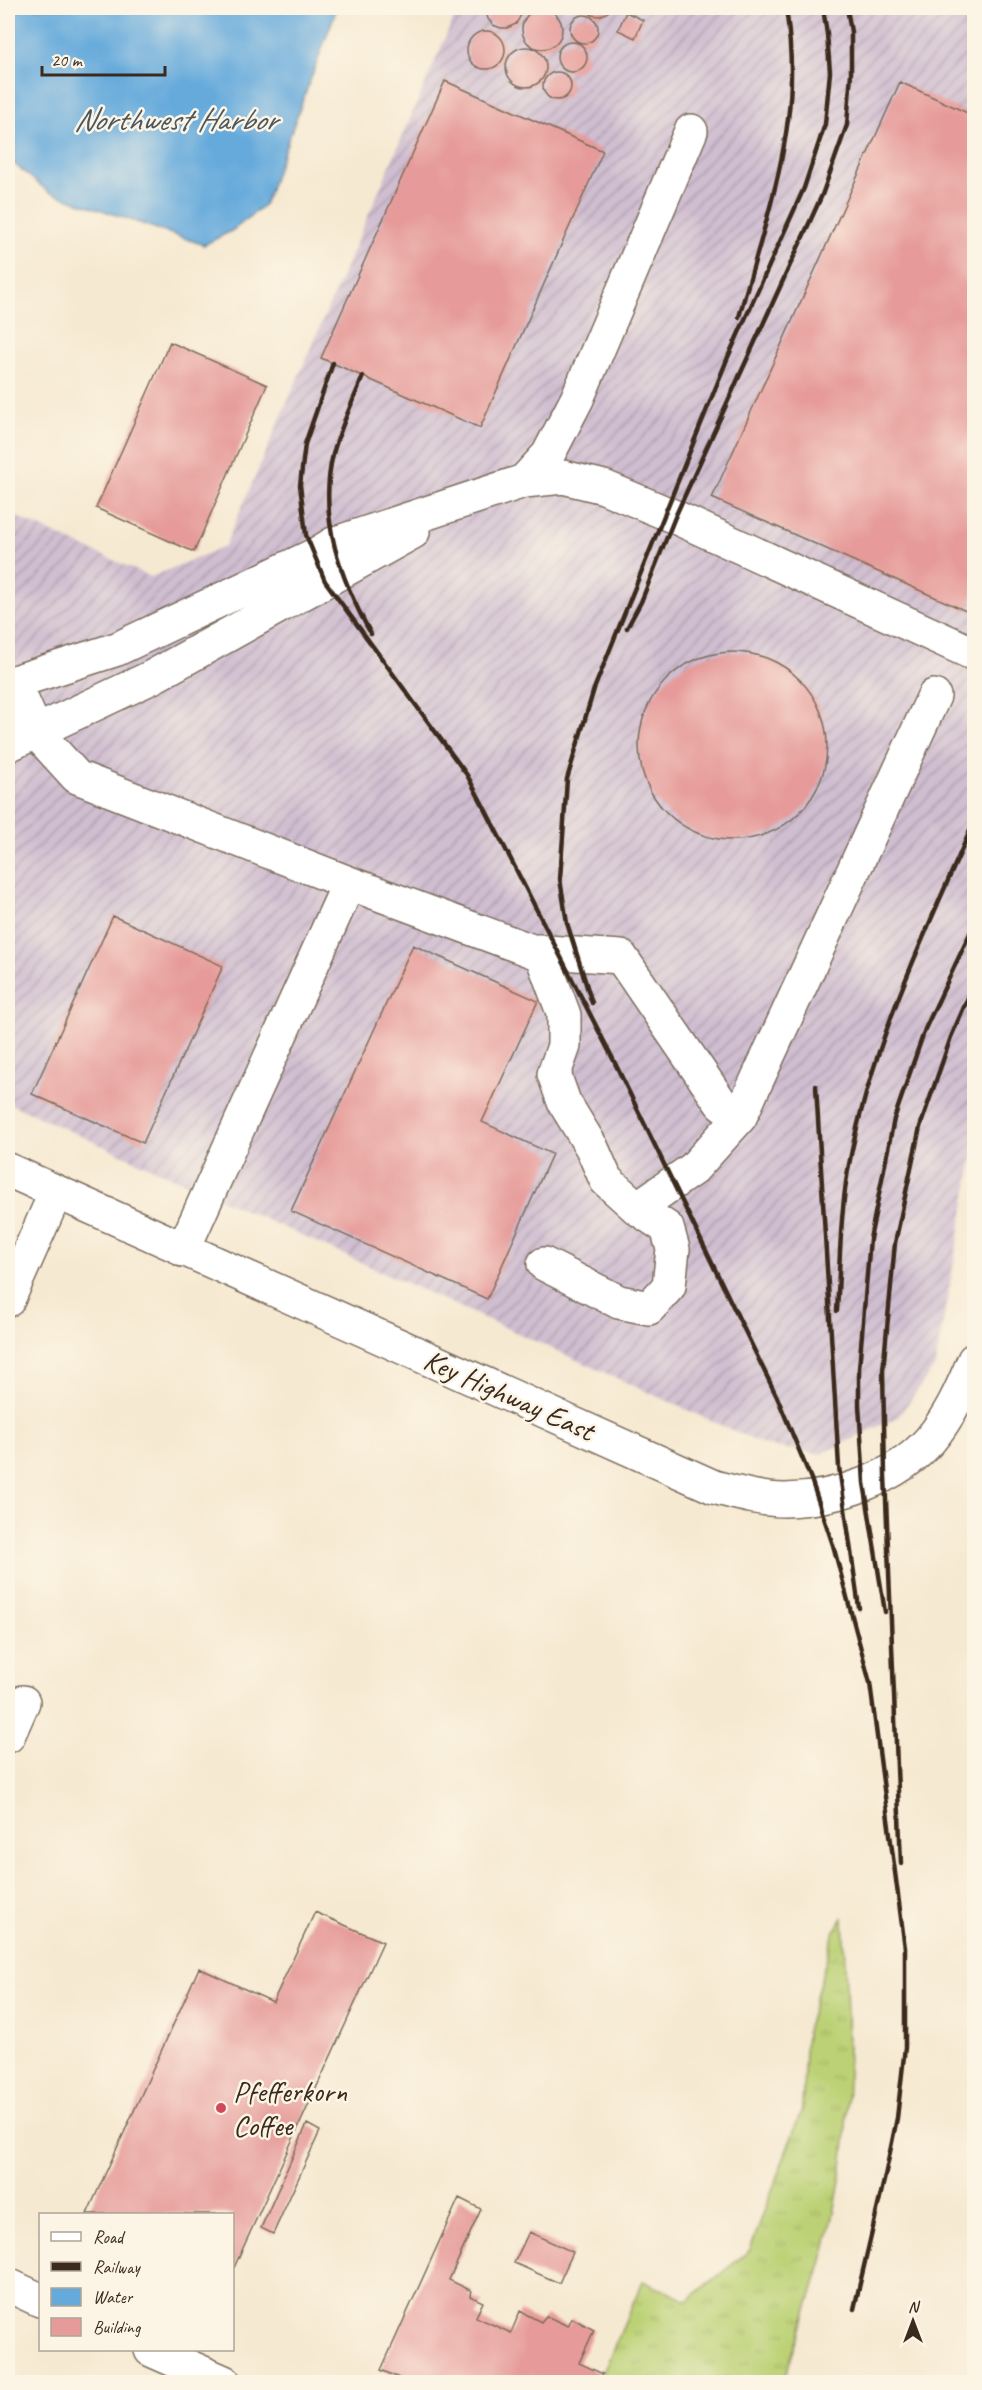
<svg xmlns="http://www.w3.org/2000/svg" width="982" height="2390" viewBox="0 0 982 2390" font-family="Caveat,sans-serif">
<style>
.industrial{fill:url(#industrial-furrows)}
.grass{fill:url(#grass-tufts);stroke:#7c7e4a;stroke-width:1.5}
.water{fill:#66aadc;stroke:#506a7d;stroke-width:1.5}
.building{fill:#e69b9a}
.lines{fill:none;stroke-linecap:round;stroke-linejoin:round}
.minor-casing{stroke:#7c6d5d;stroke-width:36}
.minor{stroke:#fff;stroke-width:33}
.rail{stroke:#3b2a1e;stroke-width:4.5}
.poi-dot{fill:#d1495b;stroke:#fcf5e5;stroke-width:2}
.labels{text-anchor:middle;stroke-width:5;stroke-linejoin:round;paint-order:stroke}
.street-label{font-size:30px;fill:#3b2a1e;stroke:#fcf5e5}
.poi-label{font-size:30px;fill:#3b2a1e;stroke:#fcf5e5;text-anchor:start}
.water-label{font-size:32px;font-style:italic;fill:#4a5760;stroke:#fcf5e5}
</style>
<defs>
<pattern id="industrial-furrows" width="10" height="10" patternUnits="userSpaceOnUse" patternTransform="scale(1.5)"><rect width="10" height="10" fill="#cfbdd0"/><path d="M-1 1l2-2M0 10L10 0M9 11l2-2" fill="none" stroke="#a99aa8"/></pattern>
<pattern id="grass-tufts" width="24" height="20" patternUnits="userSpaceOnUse" patternTransform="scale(1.5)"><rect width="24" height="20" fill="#bcd175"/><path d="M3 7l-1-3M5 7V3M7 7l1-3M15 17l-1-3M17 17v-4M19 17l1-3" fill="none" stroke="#a2b465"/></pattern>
</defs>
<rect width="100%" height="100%" fill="#fcf5e5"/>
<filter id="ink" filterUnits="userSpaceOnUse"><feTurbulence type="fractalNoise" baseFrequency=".0167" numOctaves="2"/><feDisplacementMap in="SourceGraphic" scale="12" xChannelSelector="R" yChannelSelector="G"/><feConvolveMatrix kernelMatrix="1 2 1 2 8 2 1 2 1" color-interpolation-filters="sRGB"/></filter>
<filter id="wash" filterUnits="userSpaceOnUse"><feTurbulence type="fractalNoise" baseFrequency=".008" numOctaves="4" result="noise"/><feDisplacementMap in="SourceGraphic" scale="24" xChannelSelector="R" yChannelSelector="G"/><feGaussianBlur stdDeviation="1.35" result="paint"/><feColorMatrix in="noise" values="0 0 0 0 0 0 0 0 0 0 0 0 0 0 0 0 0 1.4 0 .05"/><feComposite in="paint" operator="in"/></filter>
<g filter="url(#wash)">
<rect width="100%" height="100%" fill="#f6e9d1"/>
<path class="industrial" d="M458,8H974V1153L935,1366L898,1417L821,1454L767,1446L8,1103V513L151,577L225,546Z"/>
<path class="grass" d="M843,1918C846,1995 852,2073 844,2150C836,2230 808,2307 783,2382H599L643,2281L687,2301L750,2250L802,2109L806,2032L834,1932Z"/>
<path class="water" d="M8,8H337L264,205L233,230L204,245L49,192L8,159Z"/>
<g id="blocks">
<path class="building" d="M485,8H522V13L516,24L507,28H501L493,25L488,19Z
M585,8H611L608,12L600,16L592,15Z
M522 29a20 20 0 1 1 40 0a20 20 0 1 1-40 0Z
M626,12L643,20L635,38L618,30Z
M570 29a14 14 0 1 1 28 0a14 14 0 1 1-28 0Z
M467 50a19 19 0 1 1 38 0a19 19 0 1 1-38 0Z
M557 57a15 15 0 1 1 30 0a15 15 0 1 1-30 0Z
M506 67a20 20 0 1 1 40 0a20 20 0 1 1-40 0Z
M543 86a14 14 0 1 1 28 0a14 14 0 1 1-28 0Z
M445,81L603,151L480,428L321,358Z
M900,82L974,116V592L966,611L712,498Z
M170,342L267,385L194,552L96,508Z
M639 746a94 94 0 1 1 188 0a94 94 0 1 1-188 0Z
M113,916L223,966L143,1143L32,1094Z
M413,945L538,1001L482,1122L552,1154L487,1299L291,1211Z
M315,1912L383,1942L232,2272V2214H87L199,1968L273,2002Z
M307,2124L320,2131L273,2234L261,2228Z
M459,2198L481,2209L449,2280L472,2291L470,2296L483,2302L476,2317L511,2333L520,2311L541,2322L546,2316L568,2326L572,2318L594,2330L579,2363L603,2374L599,2382H408L381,2370Z
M529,2232L573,2252L559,2283L514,2263Z"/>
</g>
</g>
<g filter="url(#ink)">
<use href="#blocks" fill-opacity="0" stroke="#7c6d5d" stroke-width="1.5"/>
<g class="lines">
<g class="minor-casing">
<path id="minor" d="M524,481L563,477L604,487L675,517L974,654
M14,682L36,732L77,777L349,883L532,951L621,957L721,1103L740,1117L934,696
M8,684L117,649L315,555L333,544L524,481L548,455L577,399L691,131
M8,745L152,677L413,532
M540,951L564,1015V1046L554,1074L564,1102L592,1148L606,1180L637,1208L667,1228L673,1249L669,1286L649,1308L619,1302L544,1264
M8,1170L714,1487C737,1493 761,1500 785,1500C836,1499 896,1479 930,1440C950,1416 962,1389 974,1360
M637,1208L693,1169L740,1117
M183,1250L349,883
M8,1300L56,1192
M8,1736L23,1702
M8,2285L40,2300
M151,2350L224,2382"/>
</g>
<use href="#minor" class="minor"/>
<path class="rail" d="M739,317C760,240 792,150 791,71C791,50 789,29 786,8
M333,363L305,444L300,485L306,535L325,581L467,775L483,805L612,1057L777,1397L811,1479L833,1545L870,1683L905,1948V2047L897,2118L885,2176L854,2309
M363,376C353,402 340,427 333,454C318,518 340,578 371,634
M627,628L641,602L675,517L822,195L847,125L851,73V32L847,8
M592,1003L567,923L560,879L567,779L594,689L728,357L804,188L825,124L830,72L827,34L823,8
M816,1086L839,1467L859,1608
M837,1311C840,1264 840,1216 848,1170C870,1048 924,935 974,822
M885,1612L864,1483L859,1405V1369L870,1239L894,1119L925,1029L974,925
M901,1864L885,1475L883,1371L895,1243L920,1127L951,1037L974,984"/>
</g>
</g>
<circle class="poi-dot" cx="221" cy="2108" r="6"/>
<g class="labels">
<g class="street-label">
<text transform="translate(509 1395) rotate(24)" y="10">Key Highway East</text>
</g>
<g class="poi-label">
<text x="233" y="2101">Pfefferkorn<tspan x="233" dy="34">Coffee</tspan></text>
</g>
<g class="water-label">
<text x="175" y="130">Northwest Harbor</text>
</g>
</g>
<rect width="982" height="2390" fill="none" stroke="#fcf5e5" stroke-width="30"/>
<rect x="39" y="2213" width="195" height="138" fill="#fcf5e5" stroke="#afa495" stroke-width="1.5"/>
<rect x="51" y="2232" width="30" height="9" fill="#ffffff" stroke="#afa495" stroke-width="1.5"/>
<text x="93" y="2243" font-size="18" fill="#3b2a1e">Road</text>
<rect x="51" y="2262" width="30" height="9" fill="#3b2a1e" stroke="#afa495" stroke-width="1.5"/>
<text x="93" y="2273" font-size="18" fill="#3b2a1e">Railway</text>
<rect x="51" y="2288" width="30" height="18" fill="#66aadc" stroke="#afa495" stroke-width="1.5"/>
<text x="93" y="2303" font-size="18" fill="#3b2a1e">Water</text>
<rect x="51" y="2318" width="30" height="18" fill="#e69b9a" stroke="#afa495" stroke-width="1.5"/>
<text x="93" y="2333" font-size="18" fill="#3b2a1e">Building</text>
<g transform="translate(913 2321)" stroke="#fcf5e5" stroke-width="4.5" paint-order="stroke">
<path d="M0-4.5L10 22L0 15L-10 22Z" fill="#3b2a1e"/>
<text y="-9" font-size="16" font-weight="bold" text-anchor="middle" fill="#3b2a1e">N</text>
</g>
<path d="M42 66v9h123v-9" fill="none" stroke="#3b2a1e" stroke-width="3"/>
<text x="51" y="66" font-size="18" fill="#3b2a1e" stroke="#fcf5e5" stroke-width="4.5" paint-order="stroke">20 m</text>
</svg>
